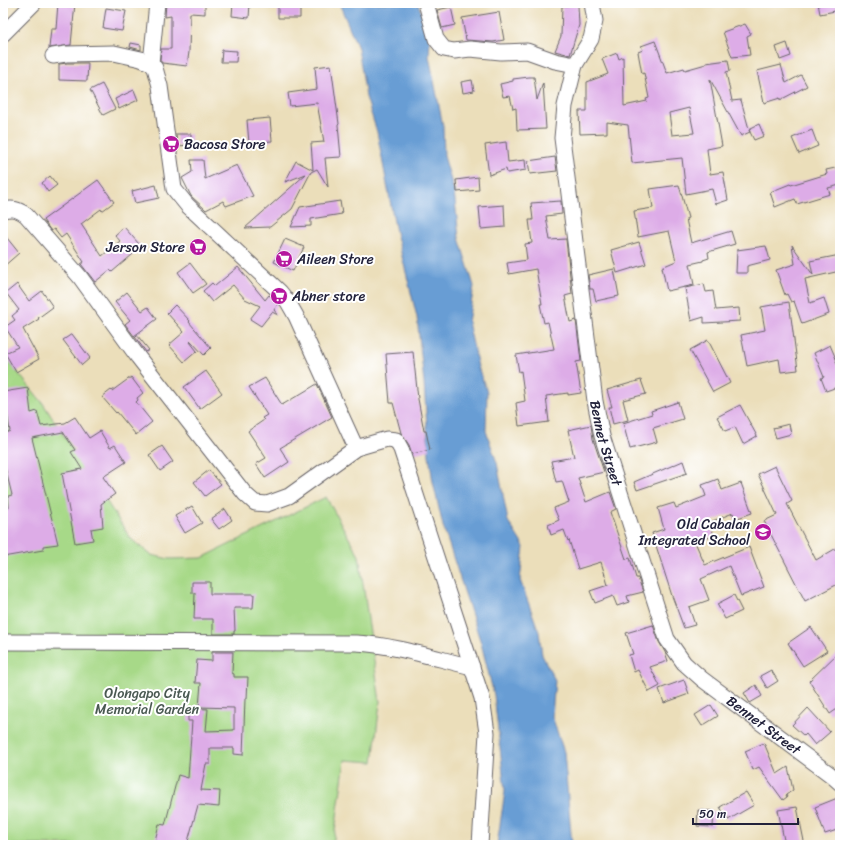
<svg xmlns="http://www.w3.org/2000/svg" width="843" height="848" viewBox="0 0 843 848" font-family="Sriracha,sans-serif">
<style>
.green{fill:#a7d988;stroke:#647e62}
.water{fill:#679dd4;stroke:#446088}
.building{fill:#ddace7;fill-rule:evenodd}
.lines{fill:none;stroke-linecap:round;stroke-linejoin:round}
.street-casing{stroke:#686467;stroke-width:17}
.street{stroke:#fff;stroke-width:15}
.labels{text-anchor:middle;stroke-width:4;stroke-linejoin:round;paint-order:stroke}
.poi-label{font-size:14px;fill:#22223b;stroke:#fff;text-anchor:start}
.street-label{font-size:14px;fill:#22223b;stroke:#fff}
.park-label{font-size:14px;fill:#4a5952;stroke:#fff}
</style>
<rect width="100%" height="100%" fill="#fff"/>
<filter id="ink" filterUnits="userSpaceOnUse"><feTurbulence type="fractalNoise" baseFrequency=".025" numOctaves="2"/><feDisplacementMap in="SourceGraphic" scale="8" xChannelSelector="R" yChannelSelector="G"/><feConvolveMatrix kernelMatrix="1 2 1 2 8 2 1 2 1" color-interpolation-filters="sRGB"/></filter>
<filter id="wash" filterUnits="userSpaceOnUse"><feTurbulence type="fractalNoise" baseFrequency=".012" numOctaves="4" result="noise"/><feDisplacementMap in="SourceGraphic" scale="16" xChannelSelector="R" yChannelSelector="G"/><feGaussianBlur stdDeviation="0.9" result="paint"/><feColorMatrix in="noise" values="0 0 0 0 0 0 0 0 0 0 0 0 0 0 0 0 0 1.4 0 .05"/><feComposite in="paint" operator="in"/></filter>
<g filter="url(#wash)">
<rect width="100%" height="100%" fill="#ebdeba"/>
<path class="green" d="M3,357H5L42,402L131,539L151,555L169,559L202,558L326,497L359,556L380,702L373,762L345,760L333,845H3Z"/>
<path class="water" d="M339,3H418L430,39L429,56L443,126L444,156L454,191L459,238L474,286L468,322L478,367L487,392L486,431L497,463L508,521L524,547L520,580L539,632L542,655L555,680L552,716L564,752L572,845H497L505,791L494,695L481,643L443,526L433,482L429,456L424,383L417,317L396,232L377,132L366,97L358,48Z"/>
<g id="blocks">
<path class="building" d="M58,3H75L71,45L49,48L51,29H56Z
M166,3H205V14L190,13L189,52L187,66L162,63L160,60L161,49H171V16L165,17Z
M233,3H250L249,18L232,16Z
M278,3H300V18H278Z
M818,3H840V10L820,14Z
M578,5L579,25L570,55L555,51L561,36L562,6Z
M451,7L455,25L442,28L437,10Z
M106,8L126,11L122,31L103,28Z
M499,12L504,40L493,42L466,40L462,18Z
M745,24L751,34L747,36L750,55L732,57L723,32Z
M655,41L667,73L684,68L685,70L706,64V63L728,60L730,71L726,72L732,101L741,100L749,129L759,124L764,136L754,140L749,130L750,132L741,136L710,79L722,146L707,149L710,174L723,172L728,200L716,204L712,189L686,194L682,158L632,163L628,125L607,122V133L580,134L579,111H587V82L608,74L602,59L617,53L619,59L623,57L624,106L647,101L646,99L649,98L644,73L642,74L638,52L643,50L641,46ZM689,108L694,133L672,135L669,113Z
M131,43L141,45V50L130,47Z
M787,43L791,56L780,60L776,47Z
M222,50L237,51L236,62H221Z
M67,63H88L87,81L59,80V64Z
M331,65L339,124L338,125L341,157L325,158L328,187L317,169L311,172L292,209L270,227L245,228L306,174L285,182L296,161L313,170L311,143L324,142L317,103L290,106L288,93L317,89L315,67Z
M781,65L786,83L801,75L807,86L780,100V98L764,103L757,71Z
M529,77H534L537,100L543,83L546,129L517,130L516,108L513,109L510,96L503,97L500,84L513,81V79Z
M472,80L474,91L463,93L461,82Z
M102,84L115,109L103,115L90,90Z
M134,90L138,100L119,109L115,99Z
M270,118L272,141L249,143L247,120Z
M812,130L818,146L799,154L792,138Z
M176,134H191V145L177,146Z
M506,142L508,162L525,160L526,170L507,173L506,169L489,175L485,145Z
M555,157L557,171L530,174L528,161Z
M191,160H203L205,179L237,165L253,196L226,206L223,201L206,210L191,196L182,178L192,172Z
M840,167V185L828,188L830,194L797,204L795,199L775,207L770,192L790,184L791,185L827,174L826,170Z
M50,176L57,185L48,192L42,183Z
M478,177L479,190L457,192L456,180Z
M98,180L114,202L102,211L101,209L81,224L102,256L120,241L115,235L124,227L139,244V249L112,272L110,270L95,282L81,264L84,262L66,234L61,238L54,229L51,231L43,220Z
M156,185L159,198L135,203L132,191Z
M679,185L688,218L686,219L691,243L731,231L735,244L708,252L709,258L703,260V261L690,264L694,285L667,291L662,267L676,261L669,231L638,237L634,211L653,208L650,189Z
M340,201L342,214L311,219V226L291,227L300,207Z
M561,201L562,214L546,216L550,240L566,239L572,294L565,296L570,322L576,320L581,361L576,362L581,393L568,395V393L546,396L549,422L519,426L516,403L525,401L521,371L519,372L516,355L554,349L548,322L544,323L540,304H542L536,269L509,274L507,263L527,260L525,244L532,243L529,220H533L531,203Z
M504,205L505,227L481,229L479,207Z
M3,233L19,253L3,267Z
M285,239L304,247L293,271L274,262Z
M639,242L646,264L617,273L611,250Z
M792,245L813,275L810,261L840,255V271L805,279L810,303L824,298L829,314L802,324L794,301L791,302L787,294L785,295L776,270L795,264Z
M766,246L770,260L747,266V273H736L737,250Z
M190,263L206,284L193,293L178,272Z
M238,267L265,300L269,295L278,304L274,310L278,315L272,312L261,326L250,319L260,306L245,299L233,285L212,302L203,291L212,283L215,286Z
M614,269L619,296L596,301L593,289H590L588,275Z
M17,284L29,301L42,291L53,307L38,318L39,319L23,329L39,359L16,372L5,353L18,347L5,327L15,320L12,316L19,310L6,293Z
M704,284L706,292L713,291L716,310L739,308L740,321L704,323V317L691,321L685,288Z
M127,292L142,311L148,307L157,319L134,336L125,324L130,320L115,302Z
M789,302L798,370L781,372L779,359L747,366L741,335L765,330L761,307Z
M175,305L190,321L189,322L211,348L204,355L191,341L190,342L197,351L184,362L169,345L184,332L167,313Z
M72,334L90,358L82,365L63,340Z
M137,335L149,350L146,352L135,337Z
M708,340L730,383L713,392L690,350Z
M830,345L837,361H836L840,373V386L826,391L821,378L824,377L814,353Z
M413,352L418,399L424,431H426L430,450L412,454L409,445L401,433L393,403H390L386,354Z
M206,371L222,393L200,409L184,387Z
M131,377L143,393L137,398L138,400L136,402L152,422L136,435L117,412L116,413L102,397L111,390L112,391Z
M265,378L282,405L317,384L332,417L280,448L289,462L265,478L256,464L266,458L248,431L264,420L262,418L267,415L249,387Z
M641,380L646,394L623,400L628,420L613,424L609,407H612L607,390Z
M28,388L31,413L37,411L41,426L65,423L75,417L89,438L100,431L110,448L115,445L126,462L103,477L115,494L101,504L103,527L91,529L93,540L75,543L62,473L82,469L71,452L75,450L63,432L32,438L58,544L43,546V550L3,557V508L9,507L8,496L12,495L3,459V434L10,431L3,392Z
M678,402L683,419L653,428L657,442L630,449L623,423L652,414L651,411Z
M740,405L757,436L743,444L735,427L725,431L717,417Z
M789,424L791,434L776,438L773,428Z
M591,425L593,439L604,472L578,478L586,502L610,492L616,509L610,512L626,559L630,558L636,578H638L643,592L627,596L629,602L617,606L613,596L595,603L590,591L608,585L601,562L578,569L569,540L568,541L564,530L551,535L548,525L559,520L554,508L569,502L562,481L556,482L551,461L574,457L568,430Z
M162,446L173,462L160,471L149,455Z
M683,461L687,473L637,490L634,482Z
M775,466L792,501L787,504L816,560L840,546V583L805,601L764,521L777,515L758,474Z
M209,470L221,484L205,496L194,482Z
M718,479L722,490L741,483L752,513L735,519L733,513L710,522L714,536L695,542L705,565L749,547L764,587L741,596L729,566L701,579L709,600L689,607L695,625L684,628L672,596L652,533L664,529L658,508L674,503L676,508L706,496L702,485Z
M192,506L202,523L185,533L175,516Z
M225,509L232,520L219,529L211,519Z
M192,582H210V594H254L253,608H234L235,631H234V634H213V619H194L195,593H192Z
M734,595L742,611L725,619L717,604Z
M653,625L659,642L665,652L668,661L650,667L660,686L649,692L638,670L634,672L629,655L633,654L626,633Z
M811,627L827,651L803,666L788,643Z
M840,651V707L830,714L809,681Z
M212,652H233L232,673L234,674V677H248L247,699H245L243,755L234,754V748H210V764H206L201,790L220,791L219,807L198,805L187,845H154L159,824L165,825L178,775L188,778L192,721H188V708L208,709L206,731L234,730V708L199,707L201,683H195L197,660L212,661Z
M771,670L778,681L767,688L760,676Z
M684,680L689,694L664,703L659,689Z
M756,685L762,696L750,703L744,693Z
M711,705L718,716L702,726L695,715Z
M808,708L830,732L815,745L806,734L804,736L792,725Z
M764,743L777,774L788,767L793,790L786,795L787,797L783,800L759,767L753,770L745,751Z
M746,792L754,805L728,820L720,807Z
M840,797V829L825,834L815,807Z
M797,807L804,841L785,845L778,810Z
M698,810L714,811L713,827L697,826Z"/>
</g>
</g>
<g filter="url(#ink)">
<use href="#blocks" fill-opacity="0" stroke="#686467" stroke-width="1"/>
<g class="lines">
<g class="street-casing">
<g id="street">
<path d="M426,3L436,39L444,49L454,51L470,49L501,52L527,51L555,61L575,65"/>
<path id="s1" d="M592,3L595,21L591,39L575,65L565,106L562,138L595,401L602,436L667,639L684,663L702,679L831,775L840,783"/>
<path d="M3,34L34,3"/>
<path d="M53,56L66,54L114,53L141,59L151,63L155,68L160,86L174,189L187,205L280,292L288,302L296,316L356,448"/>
<path d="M151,63L157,3"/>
<path d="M3,210C13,208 18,209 26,215L80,277L138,357L245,494L255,503L267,504L289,496L356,448L387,439L396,440L401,449L482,698L487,733L480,845"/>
<path d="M3,642L356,643C395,645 434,658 472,667"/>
</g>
</g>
<use href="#street" class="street"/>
</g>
</g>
<defs>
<g id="supermarket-disc" transform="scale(0.9)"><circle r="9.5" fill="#b5179e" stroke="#fff"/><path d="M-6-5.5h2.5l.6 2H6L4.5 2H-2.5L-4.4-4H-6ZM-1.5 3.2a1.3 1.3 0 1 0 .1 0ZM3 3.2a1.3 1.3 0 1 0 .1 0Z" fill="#fff"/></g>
<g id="school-disc" transform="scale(0.9)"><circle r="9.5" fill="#b5179e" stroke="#fff"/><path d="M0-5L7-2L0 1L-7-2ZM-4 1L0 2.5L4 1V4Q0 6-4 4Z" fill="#fff"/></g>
</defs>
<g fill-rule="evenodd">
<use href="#supermarket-disc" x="171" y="144"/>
<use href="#supermarket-disc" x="198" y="247"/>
<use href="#supermarket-disc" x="284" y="259"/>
<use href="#supermarket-disc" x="279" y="296"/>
<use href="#school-disc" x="763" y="532"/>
</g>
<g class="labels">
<g class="poi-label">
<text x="184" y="149">Bacosa Store</text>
<text x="185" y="252" text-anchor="end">Jerson Store</text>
<text x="297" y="264">Aileen Store</text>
<text x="292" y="301">Abner store</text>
<text x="750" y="529" text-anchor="end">Old Cabalan<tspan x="750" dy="16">Integrated School</tspan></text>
</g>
<g class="street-label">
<text dy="5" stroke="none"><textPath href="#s1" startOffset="450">Bennet Street</textPath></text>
<text dy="5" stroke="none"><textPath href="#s1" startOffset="786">Bennet Street</textPath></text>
</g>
<g class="park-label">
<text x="147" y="698">Olongapo City<tspan x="147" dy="16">Memorial Garden</tspan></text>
</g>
</g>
<rect width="843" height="848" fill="none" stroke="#fff" stroke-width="16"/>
<path d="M693 818v6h105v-6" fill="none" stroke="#22223b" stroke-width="2"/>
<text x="699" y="818" font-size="12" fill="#22223b" stroke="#ffffff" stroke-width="3" paint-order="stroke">50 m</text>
</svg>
